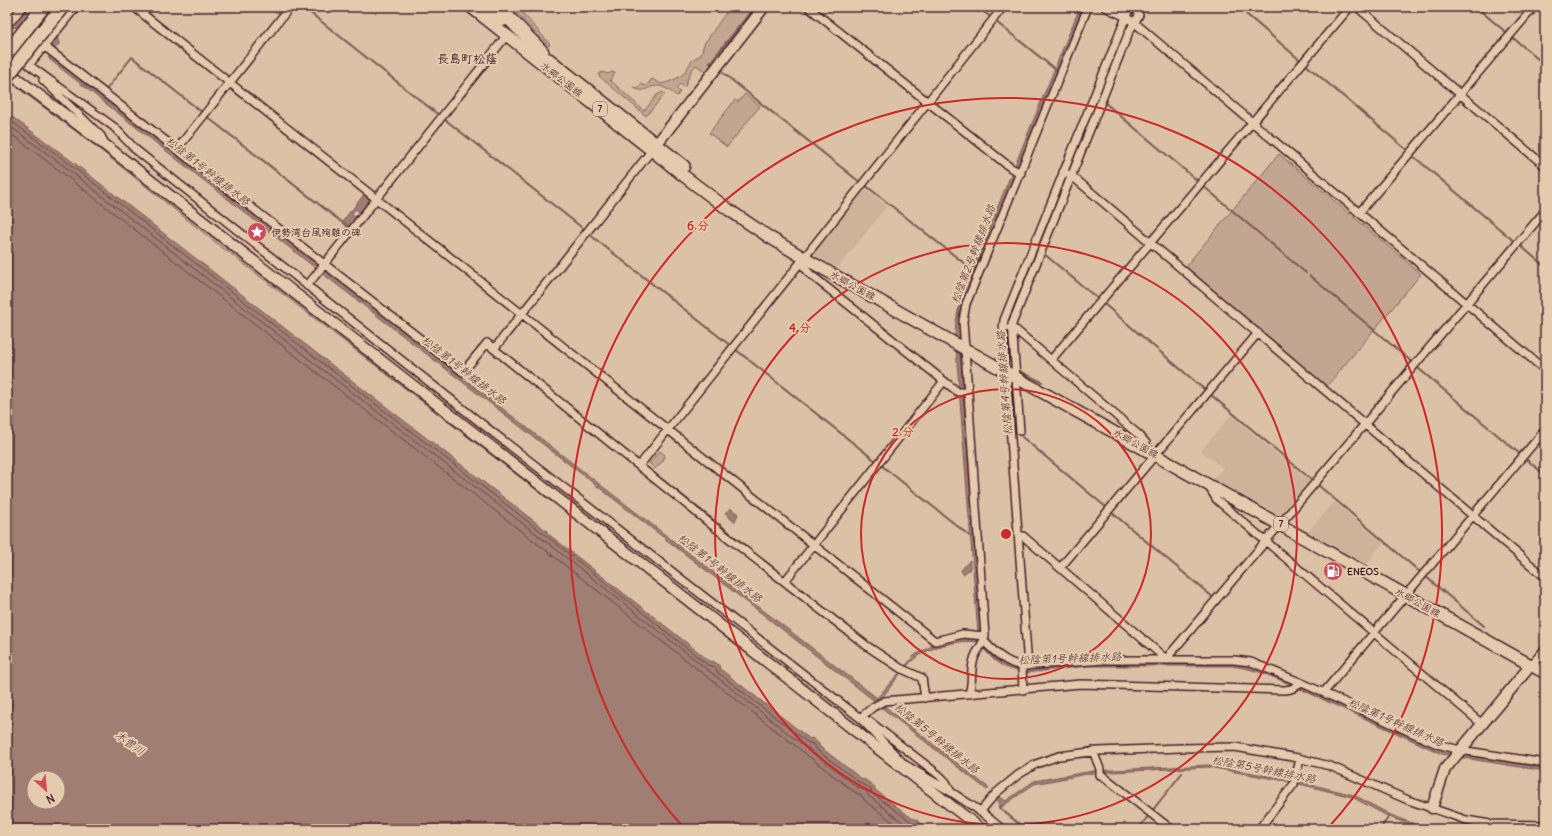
<svg xmlns="http://www.w3.org/2000/svg" width="1552" height="836" viewBox="0 0 1552 836" font-family="Delius,'Klee One',sans-serif">
<style>
.built{fill:#ceb39a}
.green{fill:#c3a691;stroke:#86625e}
.water{fill:#a07e73;stroke:#7e5856;fill-rule:evenodd}
.lines{fill:none;stroke-linecap:round;stroke-linejoin:round}
.shore{stroke:#6c4548;stroke-width:1}
.stream{stroke:#7e5856;stroke-width:2}
.street-casing{stroke:#4a1f2b;stroke-width:10}
.secondary-casing{stroke:#4a1f2b;stroke-width:13}
.primary-casing{stroke:#4a1f2b;stroke-width:14}
.highway-casing{stroke:#4a1f2b;stroke-width:16}
.street{stroke:#e4cbad;stroke-width:7}
.secondary{stroke:#e4cbad;stroke-width:10}
.primary{stroke:#e4cbad;stroke-width:11}
.highway{stroke:#e4cbad;stroke-width:13}
.highway-bridge-casing{stroke:#4a1f2b;stroke-width:16;stroke-linecap:butt}
.highway-bridge{stroke:#e4cbad;stroke-width:13}
.ring{fill:none;stroke:#cf2828;stroke-width:2}
.labels{text-anchor:middle;stroke-width:4;stroke-linejoin:round;paint-order:stroke}
.shield{fill:#e4cbad;stroke:#785352;stroke-width:1}
.shield-label{font-size:9px;font-weight:bold;fill:#4a1f2b}
.street-label{font-size:10px;fill:#4a1f2b;stroke:#e4cbad}
.poi-label{font-size:10px;font-weight:bold;fill:#4a1f2b;stroke:#e4cbad;text-anchor:start}
.water-label{font-size:11px;font-style:italic;fill:#5b3239;stroke:#e4cbad}
.quarter-label{font-size:12px;font-weight:bold;fill:#4a1f2b;stroke:#e4cbad}
.centre{fill:#cf2828;stroke:#e4cbad;stroke-width:2}
.ring-label{font-size:12px;text-anchor:middle;font-weight:bold;fill:#cf2828;stroke:#e4cbad;stroke-width:4;stroke-linejoin:round;paint-order:stroke}
</style>
<rect width="100%" height="100%" fill="#dbc1a5"/>
<filter id="ink" filterUnits="userSpaceOnUse"><feTurbulence type="fractalNoise" baseFrequency=".025" numOctaves="2"/><feDisplacementMap in="SourceGraphic" scale="8" xChannelSelector="R" yChannelSelector="G"/><feConvolveMatrix kernelMatrix="1 2 1 2 8 2 1 2 1" color-interpolation-filters="sRGB"/></filter>
<g filter="url(#ink)">
<path class="built" d="M863,187L887,206L838,268L811,253Z
M1231,415L1312,483L1285,513L1279,515L1213,479L1223,468L1201,451Z
M1334,502L1383,543L1366,564L1308,532Z"/>
<path class="green" d="M511,7H517L550,44L549,46Z
M730,7H754L709,63L711,65L706,72L696,65L691,71L685,86L684,87L680,84L676,88L680,92L677,96C671,92 665,86 657,86C647,86 644,95 633,87L637,89L641,84L646,86L652,79L661,84C668,82 679,79 684,73C692,63 688,61 701,55L704,44Z
M602,72L608,74L612,72L615,73L610,80L644,111L657,95L662,92L665,94L646,116L598,75Z
M7,76L233,249L229,253L89,141L7,80Z
M745,94L760,106L727,147L709,133L735,100L738,102Z
M1279,154L1421,274L1326,387L1185,267Z
M233,252L237,254L238,253L553,500L552,502L231,254Z
M660,451L665,455L663,461L655,469L649,463Z"/>
<path class="water" d="M27,7H34L29,13L57,35L59,44L52,52L53,58L598,483L877,698L915,655L930,647L960,638L977,639L978,633L955,336L956,321L961,296L1080,7H1084L964,299C958,318 959,334 961,353H960L981,633C990,650 998,666 1020,669L1088,663H1234L1255,667L1297,683L1303,688L1442,750L1463,755L1545,768V771L1463,758L1442,754C1403,736 1363,718 1324,700C1295,687 1265,670 1232,666H1087L1026,673L1009,669L1001,665L995,661L977,642C959,639 925,648 912,661C900,672 891,687 880,700L883,705L989,788L987,790L881,707L876,702L318,270L49,59L48,51L55,43L54,38L28,19H24L18,27L7,28V22H15Z
M7,113L69,159L320,356L547,531V533L711,662L713,661L720,666L719,668L810,739L812,738L819,744V746L863,780L864,779L875,787L874,789L913,819L914,818L925,826L926,829H7ZM34,778H58V802H34Z
M365,193L373,200L360,216L358,214L359,212L356,209L354,211L352,210Z
M351,210L353,212L352,214L355,217L357,215L360,217L351,228L343,221Z
M730,508L738,514L735,521H733L725,513Z
M970,560V569L963,574L961,570Z
M1209,765L1297,781L1354,795L1391,815L1428,829H1422L1389,817L1352,797L1291,782L1208,767L1093,773L1034,784L999,809L998,801L996,799L999,797L1006,801L1034,781L1093,771Z"/>
<g class="lines">
<path class="shore" d="M7,118L67,162L317,359L543,533L708,665L715,667L717,672L807,742L813,744L817,750L860,783L870,788L872,793L921,829
M7,124L64,166L314,363L539,536L804,746L810,749L814,753L857,787L866,791L869,796L907,826L914,829
M7,131L60,171L311,368L534,541L853,791L861,795L865,801L902,829"/>
<path class="stream" d="M303,7L440,116
M977,7L992,18
M1238,7L1300,60
M1476,7L1508,34
M995,21L1056,70
M1512,37L1545,65
M712,64L710,63L755,7
M1305,64L1408,151
M723,73L861,183
M105,91L132,57L203,113
M1104,102L1199,182
M206,116L348,227
M443,118L585,230
M1412,155L1515,242
M865,185L974,271
M1202,185L1306,273
M589,234L731,346
M1521,246L1545,267
M1043,253L1098,299
M1310,276L1413,363
M1103,303L1205,390
M735,349L877,462
M1418,368L1520,454
M1011,371L1008,324L1135,7
M1019,371L1042,382
M1012,379L1015,451
M1210,394L1313,481
M597,428L639,461
M1022,437L1107,508
M1526,459L1545,475
M881,465L971,537
M645,466L716,522
M1318,485L1420,572
M1110,511L1215,599
M719,524L746,546
M754,553L780,573
M1425,576L1484,626
M802,590L836,618
M1001,806L1000,808L1025,829
M1152,811L1182,773
M1138,829L1149,815
M1380,829L1390,815"/>
<g class="street-casing">
<path id="street" d="M29,7L50,25
M76,7L29,65L114,127L136,150L477,420L860,718L869,721L939,775L946,782L951,792
M134,7L935,641L963,634L985,636
M808,7L1011,168L1021,173
M1105,7L1124,16L1135,23L1545,370
M1357,7L1545,166
M7,16L12,20L22,7
M44,46L463,372L487,343L494,349
M43,80L101,136L104,142
M177,149L290,7
M652,150L494,349L712,525L867,646L900,668L922,678L925,698
M1063,172L1072,176L1545,577
M1359,213L1534,7
M801,263L810,274L944,381L958,392H968
M307,286L507,35
M1010,328L1016,330L1140,436L1146,443L1144,448
M1051,360L1350,7
M1003,370C1007,353 1001,337 1004,320L1130,7
M1006,372L1028,666
M1020,431L1012,324L1129,32L1139,15L1138,12L1140,7
M639,466L1003,7
M1207,484L1217,500L1482,724
M1018,535L1023,536L1166,659L1545,211
M1060,568L1258,333
M785,581L944,381
M984,641C995,653 1006,663 1022,666L1104,660H1234L1251,662L1302,683
M1531,665L1545,649
M1022,666L1023,690
M1324,692L1545,430
M969,694C973,683 970,671 974,659C976,651 983,645 985,636L963,321L966,304L1088,7
M1093,751L1100,769V775L1103,776L1171,829
M980,812L996,793L1018,775L1036,764L1059,756L1098,751L1181,748L1235,747L1298,758L1330,766L1408,800L1466,820L1490,824L1545,825
M1002,829L980,811L951,792L904,764L860,718L873,707L884,701L1081,684L1285,690L1291,689L1302,683L1437,744L1460,750L1545,763
M1259,829L1294,784L1300,759"/>
</g>
<g class="secondary-casing">
<path id="secondary" d="M7,71L105,145L981,829
M652,150L764,7
M1432,808L1445,769L1531,665"/>
</g>
<g class="primary-casing">
<path id="primary" d="M471,7L684,176L729,210L769,237L804,258L965,349L1545,673
M488,7L504,20
M549,59L684,166"/>
</g>
<g class="highway-casing">
<path id="highway" d="M498,7L542,52"/>
</g>
<use href="#street" class="street"/>
<use href="#secondary" class="secondary"/>
<use href="#primary" class="primary"/>
<use href="#highway" class="highway"/>
<g class="highway-bridge-casing">
<path id="highway-bridge" d="M7,53L43,7
M7,76L62,7"/>
</g>
<use href="#highway-bridge" class="highway-bridge"/>
</g>
</g>
<g class="ring">
<circle cx="1006" cy="534" r="145"/>
<circle cx="1006" cy="534" r="291"/>
<path d="M685 829A436 436 0 1 1 1327 829"/>
</g>
<defs>
<g id="sight-disc" transform="scale(1)"><circle r="9.5" fill="#d1495b" stroke="#e4cbad"/><path d="M0-6L1.8-2.2L6-1.7L2.9 1.2L3.7 5.4L0 3.3L-3.7 5.4L-2.9 1.2L-6-1.7L-1.8-2.2Z" fill="#fff"/></g>
<g id="fuel-disc" transform="scale(1)"><circle r="9.5" fill="#d1495b" stroke="#e4cbad"/><path d="M-5.5-6h7V0h2V4h1.3V-2.5L3-4.5l.8-.8L6-3V5H2.5V1h-1V6h-7ZM-4.2-4.7v3.2H.2V-4.7Z" fill="#fff"/></g>
</defs>
<g fill-rule="evenodd">
<use href="#sight-disc" x="257" y="232"/>
<use href="#fuel-disc" x="1333" y="571"/>
</g>
<g class="labels">
<g class="shield">
<rect x="593" y="102" width="14" height="14" rx="3"/>
<rect x="1274" y="517" width="14" height="14" rx="3"/>
</g>
<g class="shield-label">
<text x="600" y="112">7</text>
<text x="1281" y="527">7</text>
</g>
<g class="street-label">
<text transform="translate(562 79) rotate(38)" y="4">水郷公園線</text>
<text transform="translate(853 285) rotate(29)" y="4">水郷公園線</text>
<text transform="translate(1136 443) rotate(29)" y="4">水郷公園線</text>
<text transform="translate(1418 602) rotate(29)" y="4">水郷公園線</text>
</g>
<g class="poi-label">
<text x="271" y="236">伊勢湾台風殉難の碑</text>
<text x="1347" y="575">ENEOS</text>
</g>
<g class="water-label">
<text transform="translate(208 171) rotate(38)" y="4">松陰第1号幹線排水路</text>
<text transform="translate(973 254) rotate(-69)" y="4">松陰第2号幹線排水路</text>
<text transform="translate(464 370) rotate(38)" y="4">松陰第1号幹線排水路</text>
<text transform="translate(1004 383) rotate(-94)" y="4">松陰第4号幹線排水路</text>
<text transform="translate(720 568) rotate(38)" y="4">松陰第1号幹線排水路</text>
<text transform="translate(1070 658) rotate(-2)" y="4">松陰第1号幹線排水路</text>
<text transform="translate(1396 722) rotate(24)" y="4">松陰第1号幹線排水路</text>
<text transform="translate(937 738) rotate(39)" y="4">松陰第5号幹線排水路</text>
<text transform="translate(130 743) rotate(35)" y="4">木曽川</text>
<text transform="translate(1264 769) rotate(11)" y="4">松陰第5号幹線排水路</text>
</g>
<g class="quarter-label">
<text x="467" y="63">長島町松蔭</text>
</g>
</g>
<circle cx="1006" cy="534" r="6" class="centre"/>
<g class="ring-label">
<text x="698" y="230">6 分</text>
<text x="800" y="332">4 分</text>
<text x="903" y="436">2 分</text>
</g>
<rect width="1552" height="836" fill="none" stroke="#e4cbad" stroke-width="24"/>
<rect x="12" y="12" width="1528" height="812" fill="none" stroke="#4a1f2b" stroke-width="1.5" filter="url(#ink)"/>
<g transform="translate(46 790) rotate(153)"><circle r="19" fill="#e4cbad" stroke="#a68679"/>
<path d="M0-3L7 15L0 10L-7 15Z" fill="#d1495b"/>
<text y="-6" font-size="11" font-weight="bold" text-anchor="middle" fill="#4a1f2b">N</text>
</g>
</svg>
